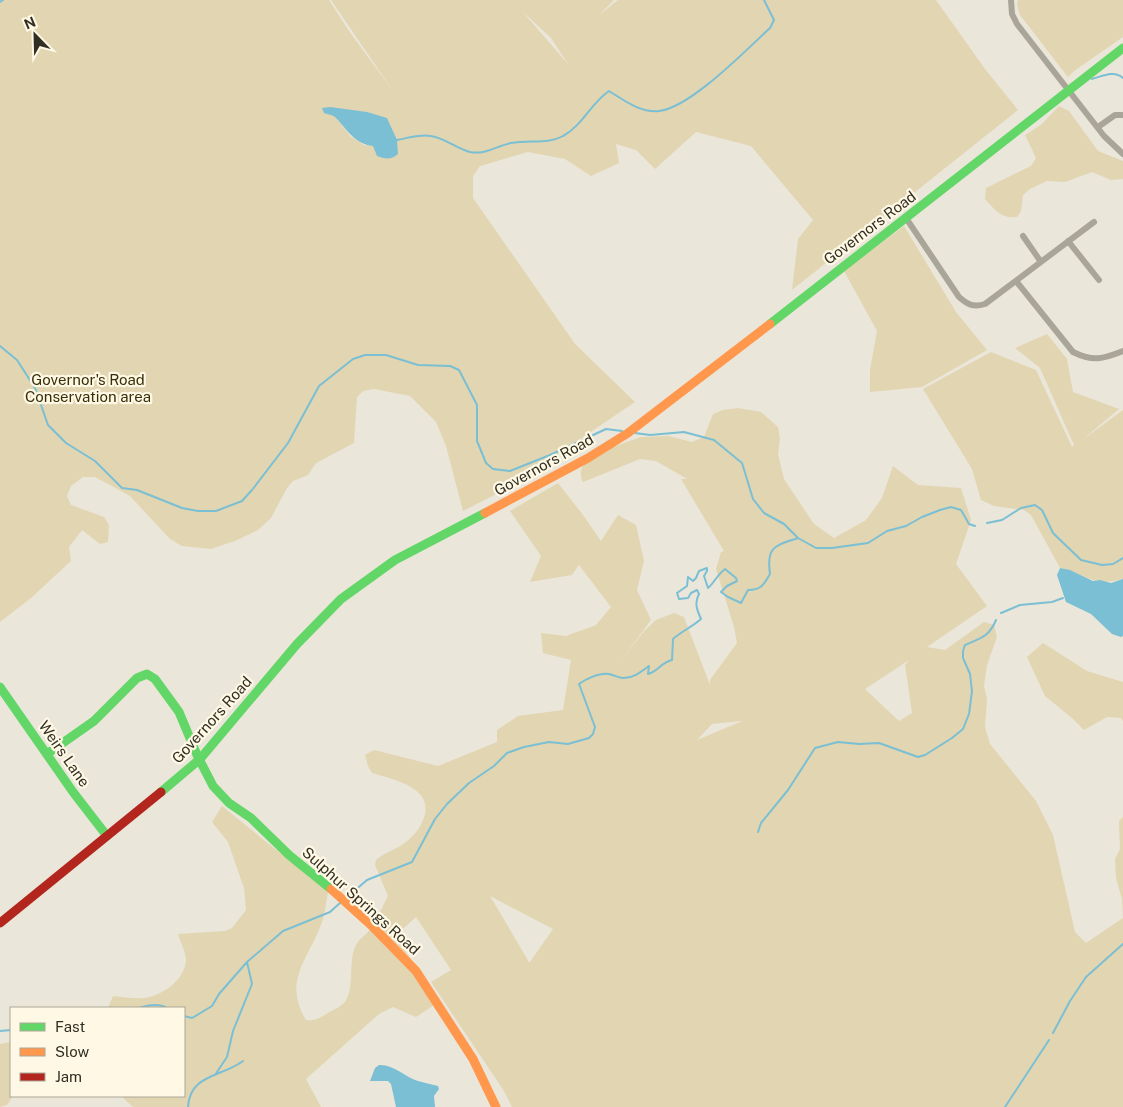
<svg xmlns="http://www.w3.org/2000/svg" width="1123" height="1107" viewBox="0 0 1123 1107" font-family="'Public Sans',sans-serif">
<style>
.green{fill:#e2d5b2;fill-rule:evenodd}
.water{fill:#7abfd3}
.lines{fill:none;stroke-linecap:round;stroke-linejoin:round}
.stream{stroke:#7abfd3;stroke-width:2}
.street{stroke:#aaa599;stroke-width:6}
.fast{stroke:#63d668;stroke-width:9}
.slow{stroke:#ff974d;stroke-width:9}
.jam{stroke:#b3261e;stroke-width:9}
.labels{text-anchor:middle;stroke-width:4.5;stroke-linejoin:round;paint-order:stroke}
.street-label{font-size:15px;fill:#312e24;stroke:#fef8e4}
.park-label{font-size:15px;fill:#392e0a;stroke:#fef8e4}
</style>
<rect width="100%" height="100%" fill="#ebe6da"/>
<path class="green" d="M0,0H329L349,31L393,91L331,0H614L599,15L618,0H936L985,69L1018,110L792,290L798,239L813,220L751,146L696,132L655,169L636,150L616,144L619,163L591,176L565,159L528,152L480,166L473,176V198L575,344L635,402L506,489L463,511L446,446L436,422L410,396L374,389L363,391L357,397L354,443L316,463L308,475L293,481L287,488L271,518L258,530L235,541L211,549L182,546L170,539L130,496L95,477H83L71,486L67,496L71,505L104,517L109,525L108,542L100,544L82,530L69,547L71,561L31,598L0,622ZM522,11L551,38L568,64ZM335,116L394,158L373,146L364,145L350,136Z
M1018,0H1123V37L1074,71L1068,77L1020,15L1017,5Z
M1059,106L1069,111L1098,151L1123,161V179L1111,180L1092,172L1065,182L1047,181L1030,189L1023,195L1021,211L1017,217C1001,219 995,210 985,199L986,188L1031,166L1036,158L1025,135L1041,125Z
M904,226L956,312L987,350L922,387L870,392V370L877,331L844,271Z
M1047,334L1067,359L1073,392L1119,409L1082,440L1123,410V579C1092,587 1087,574 1060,568L1031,515L1024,510L994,506L981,500L972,469L923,389L991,352L1036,370L1072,447L1074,445L1040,368L1015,348Z
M738,408L761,412L778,427L780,439L778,454L784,479L814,524L834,538L866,520L882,498L893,466L918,485L961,488L971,520L956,564L987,606L927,647L945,650L984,622L994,625L997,637L987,665L984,686L987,699L985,727L990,744L1036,801L1053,835L1075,932L1086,943L1123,918L1122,899L1116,878L1115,859L1120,849L1119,821L1123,817V1107H512L504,1091L431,982L451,970L416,917L395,936L427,983L434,1005L416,1017L393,1007L379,1014L306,1079L321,1107H133L121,1096H184V1008H108L113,996C123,997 134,999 144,998C162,996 185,980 186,960C186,952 180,942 178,934L225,931L232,928L246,910L244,888L228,842L212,822L222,806L328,892C326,902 325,913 322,922C309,959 282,980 306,1020C313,1022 322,1017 328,1013C333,1010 340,1007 344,1003C355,990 348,964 355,947C358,940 362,938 367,933C376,923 382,907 388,896L375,865L376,860C385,852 397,849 406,842C416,834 422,826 425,814C431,786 391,779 372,773L368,766L365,755L374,750L438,766L497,742V730L518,716L563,710L571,660L543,653L541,633L566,636L596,625L611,607L579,565L572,575L530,582L541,556L510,511L558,483L583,515L601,541L618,515L636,525L644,561L637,590L651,620L620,662L644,631L656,620L674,613L684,617L710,685V680L737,643L734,627L716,569L721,552L724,551L681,479H687L656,461L640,459L583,482C578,474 583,465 587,456L641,437L668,436L692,442L704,437L713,414L723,410ZM909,660L905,665L912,713L899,721L865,689ZM741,721L740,722L697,740L712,724ZM490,896L553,929L530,962H529Z
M1043,643L1087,671L1123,682V721L1121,718L1107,717L1084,730L1072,718L1045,696L1027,657Z
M11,1042V1096H13L7,1105L0,1107V1044Z"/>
<path class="water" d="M330,107L367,112L387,118L397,140L398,154C391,160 385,159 377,156L373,146C354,144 347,129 335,117C333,115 327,114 324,113L322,108Z
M1060,568L1070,570L1093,581L1100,580L1111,583L1123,579V636L1121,637L1112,634L1091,614L1066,602L1057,575Z
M379,1065C393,1064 405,1077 418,1081C424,1083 431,1084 438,1086L439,1089L434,1096L435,1107H396L391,1084L388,1081H370L375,1068Z"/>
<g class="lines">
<path class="stream" d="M0,2L3,0
M1092,79C1103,76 1114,70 1123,78
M397,140C408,138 420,134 431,136C445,138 457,149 470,152C485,155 497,146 511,143C529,139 547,145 563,136C582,126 591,103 609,91C624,100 640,113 659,111C690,108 746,50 770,28L774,20L764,0
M0,346L17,360L35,388L48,425L66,443L95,461L122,488L137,490L182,508L198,511H216L242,501L252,490L288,443L319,386L353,359L365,355H386L418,365L450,366L459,370L477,405V441L486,463L493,469L510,471L550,455L606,429L622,431
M635,433L650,435L684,432L714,440L742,463L753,499L764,513L784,524L798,538L816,548H832L868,543L887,531L906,526L922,517L940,510L951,507L961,510L969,524L975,526
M987,523L1002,520L1021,508L1035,505L1042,510L1053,533L1081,560L1102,565L1113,564L1123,558
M1001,613L1020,605L1052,602L1063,598
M758,832L761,823L788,790L815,748L838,742L859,744L879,743L918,757L925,755L952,738L963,729L969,714L972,691L970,674L963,658V651L965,645C981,638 989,637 996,620
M346,898L367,880L412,862L435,819L447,804L469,783L494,766L507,753L524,747L549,742L568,744L589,738L593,734L595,727L579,684C586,679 600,672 609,674C614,675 619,678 624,678C634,678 642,671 649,666L648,674C659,671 660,663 672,660L673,639C682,631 692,627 701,619C697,610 694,603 699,594L697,590L691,593L688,598L679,599L677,593L687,586L688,577L693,581L696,578L699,571L707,568V571L704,576L708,588C715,582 717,575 725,569L736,578L737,581L727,586L721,592L728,597L741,603L748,590C762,590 764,584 770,574C766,546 775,546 798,538
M139,1008C148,1005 159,1003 167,1008
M184,1016L192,1018L212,1006L219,994L247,962L283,931L330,912L340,903
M0,1031L11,1030
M1053,1033L1070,1001L1086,977L1123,944
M215,1075L227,1057L233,1031L252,984L247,962
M188,1107C190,1074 222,1077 243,1061
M1005,1107L1049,1040"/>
<path class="street" d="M1011,0L1012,14L1017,24L1104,136L1123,154
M1098,127L1115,115H1123
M906,218L959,297C967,304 973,308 985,304L1094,222
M1023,236L1041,262
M1068,241L1099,280
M1016,281L1073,352C1093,362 1103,359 1123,351"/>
<path class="fast" d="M770,324L1123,48
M0,687L73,792L107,836
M47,754L94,721L137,678L147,674L155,679L179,712L197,755L213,786L229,803L251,818L289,855L331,889
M161,792L200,759L297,644L341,599L395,560L485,513"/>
<path class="slow" d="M485,513L588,458L628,433L770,324
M331,889L373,927L416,971L473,1059L496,1107"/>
<path class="jam" d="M0,923L161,792"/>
</g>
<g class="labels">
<g class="street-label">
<text transform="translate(870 228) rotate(-37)" y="5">Governors Road</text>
<text transform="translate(544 465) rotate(-29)" y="5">Governors Road</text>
<text transform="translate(212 720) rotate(-48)" y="5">Governors Road</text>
<text transform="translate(64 754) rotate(55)" y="5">Weirs Lane</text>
<text transform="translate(361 901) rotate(42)" y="5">Sulphur Springs Road</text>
</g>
<g class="park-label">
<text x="88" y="385">Governor's Road<tspan x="88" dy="17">Conservation area</tspan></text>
</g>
</g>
<rect x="10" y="1007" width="175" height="90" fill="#fef8e4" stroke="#aca797"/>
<rect x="20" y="1023" width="25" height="8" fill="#63d668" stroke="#aca797"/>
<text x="55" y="1032" font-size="15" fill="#312e24">Fast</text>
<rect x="20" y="1048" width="25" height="8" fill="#ff974d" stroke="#aca797"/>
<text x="55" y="1057" font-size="15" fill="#312e24">Slow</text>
<rect x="20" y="1073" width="25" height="8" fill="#b3261e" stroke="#aca797"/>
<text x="55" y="1082" font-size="15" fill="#312e24">Jam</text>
<g transform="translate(35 35) rotate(337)" stroke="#fef8e4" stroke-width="4" paint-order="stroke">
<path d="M0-4L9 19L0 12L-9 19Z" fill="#312e24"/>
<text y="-8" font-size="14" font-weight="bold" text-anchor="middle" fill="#312e24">N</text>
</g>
</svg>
